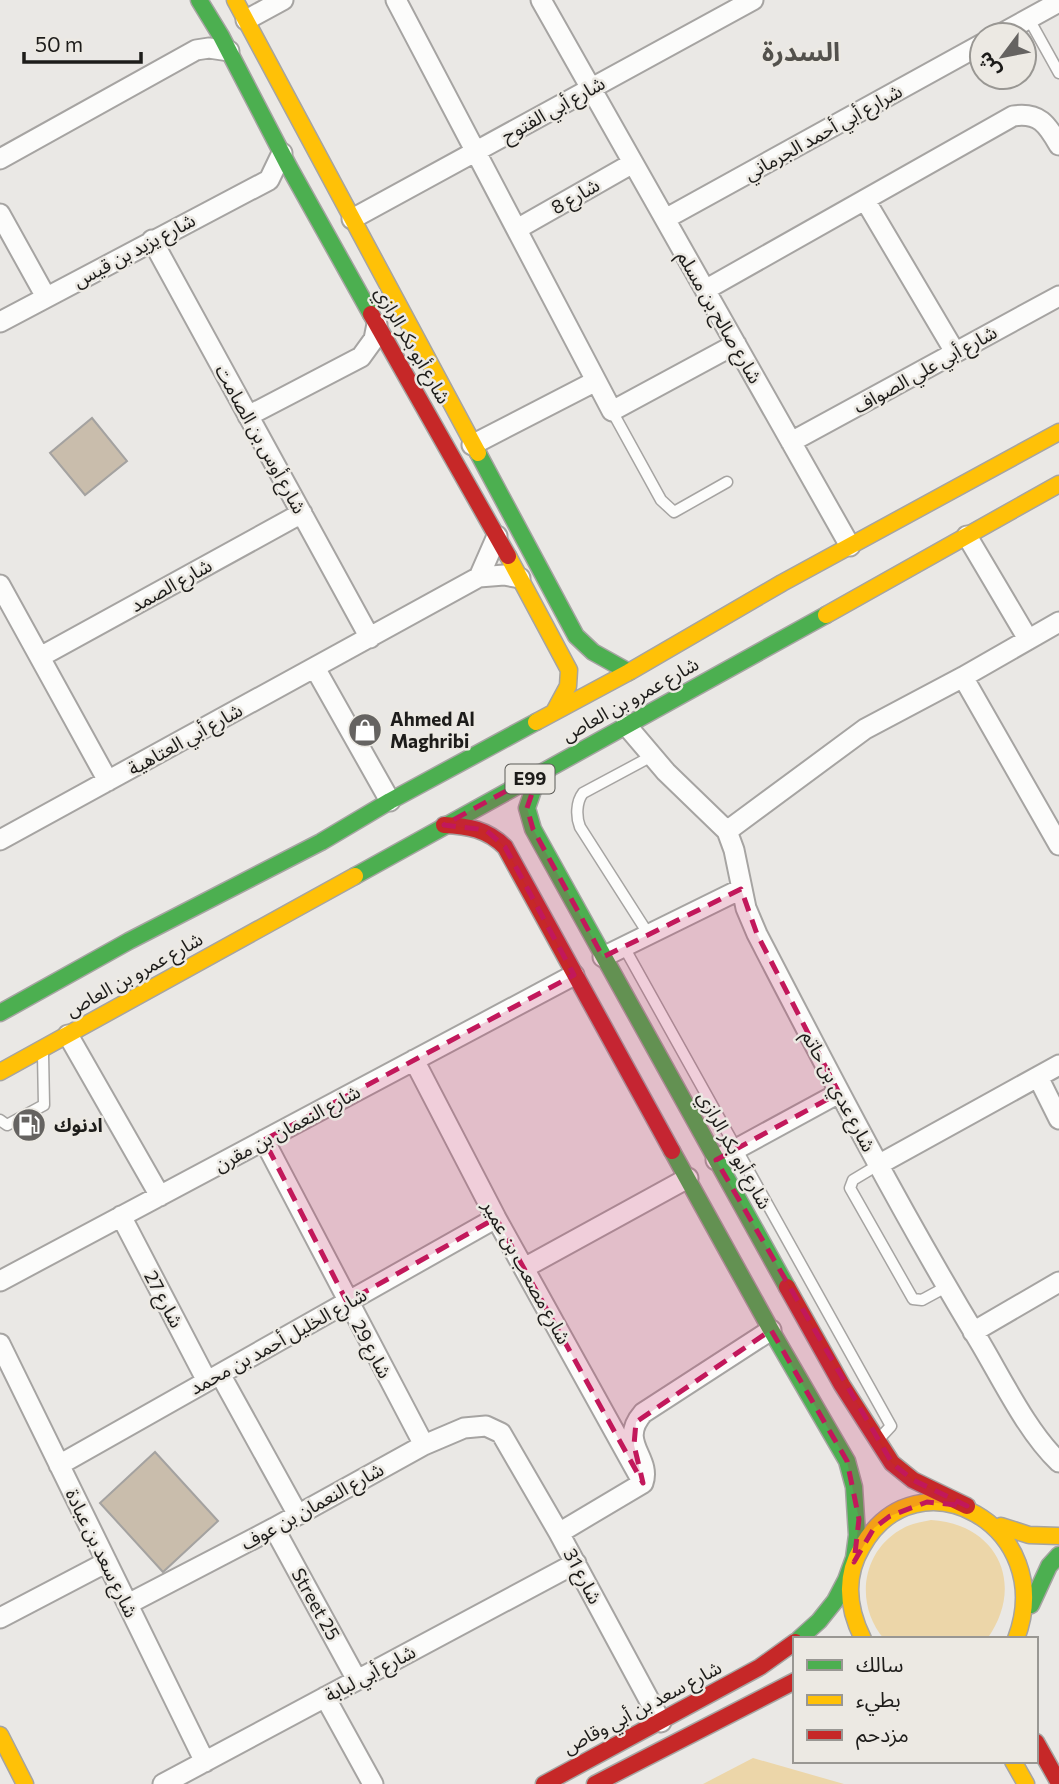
<svg xmlns="http://www.w3.org/2000/svg" width="1059" height="1784" viewBox="0 0 1059 1784" font-family="Commissioner,'Noto Sans Arabic',sans-serif">
<style>
.green{fill:#ecd6a9}
.building{fill:#c9bdac;stroke:#a4a2a0;stroke-width:2}
.lines{fill:none;stroke-linecap:round;stroke-linejoin:round}
.lane-casing{stroke:#a6a4a2;stroke-width:13}
.street-casing{stroke:#a6a4a2;stroke-width:23}
.fast-casing{stroke:#a6a4a2;stroke-width:19}
.slow-casing{stroke:#a6a4a2;stroke-width:19}
.jam-casing{stroke:#a6a4a2;stroke-width:19}
.lane{stroke:#fcfcfb;stroke-width:10}
.street{stroke:#fcfcfb;stroke-width:19}
.fast{stroke:#4caf50;stroke-width:16}
.slow{stroke:#ffc107;stroke-width:16}
.jam{stroke:#c62828;stroke-width:16}
.marked{fill:#c2185b;fill-opacity:0.2;stroke:#c2185b;stroke-width:5;stroke-dasharray:14 9;stroke-linejoin:round}
.labels{text-anchor:middle;stroke-width:5;stroke-linejoin:round;paint-order:stroke}
.shield{fill:#ece9e3;stroke:#5b5a56;stroke-width:2}
.shield-label{font-size:18px;font-weight:bold;fill:#1d1c1a}
.street-label{font-size:19px;fill:#1d1c1a;stroke:#ece9e3}
.poi-label{font-size:19px;font-weight:bold;fill:#1d1c1a;stroke:#ece9e3;text-anchor:start}
.district-label{font-size:26px;font-weight:bold;fill:#53514c;stroke:#ece9e3}
</style>
<rect width="100%" height="100%" fill="#eae8e5"/>
<path class="green" d="M931,1520C998,1524 1026,1585 987,1639H884C855,1605 861,1553 900,1530C909,1524 920,1522 931,1520Z
M753,1758L844,1784H703Z"/>
<path class="building" d="M92,418L127,461L85,495L50,453Z
M155,1452L218,1521L163,1572L100,1503Z"/>
<g class="lines">
<g class="lane-casing">
<path id="lane" d="M1029,19L1059,73
M612,411L661,500L674,512L727,482
M649,935L580,827C576,817 576,802 583,793L652,756
M624,947L891,1426L879,1439
M0,1120L7,1125L44,1105L43,1054
M878,1165L853,1180L850,1188L913,1299L922,1300L946,1287"/>
</g>
<g class="street-casing">
<path id="street" d="M396,0L612,411L736,344
M541,0L850,546
M246,20L283,0
M999,35L1059,2
M0,159L196,50L209,48L229,51
M865,200L955,352
M0,214L46,297
M352,219L753,0
M665,219L982,44
M517,229L633,163
M152,240L370,638
M705,290L1013,116C1039,112 1047,124 1059,145
M0,322L269,180L282,153
M248,416L361,357L374,339L377,324
M791,442L1059,296
M472,445L596,381
M967,536L1028,639
M479,577L497,536
M0,585L108,781
M40,657L302,513
M315,668L390,801
M963,677L1059,845
M626,725L666,772L727,831L734,850L746,908L757,934C828,1071 898,1207 978,1339C1001,1377 1027,1432 1059,1462
M727,831L865,729L963,677L1059,622
M0,840L479,577L504,575L520,578
M603,957L741,889
M68,1035L160,1196
M414,1060L496,1218L643,1483
M1038,1077L1059,1119
M264,1140L424,1445
M716,1160L839,1093
M878,1165L1059,1065
M121,1216L207,1381
M524,1268L688,1178
M0,1281L574,975
M973,1332L1059,1282
M0,1344L205,1762
M220,1374L298,1515
M59,1465L496,1218
M274,1528L357,1680
M559,1533L643,1483C652,1457 617,1443 643,1413L771,1330
M128,1604L274,1528L424,1445L464,1428L486,1426L501,1433L559,1533L661,1722
M0,1618L107,1562
M325,1697L373,1784
M163,1784L576,1563"/>
</g>
<g class="fast-casing">
<path id="fast" d="M199,0L221,36L289,167L371,314
M478,453L576,636L593,652L629,672
M539,773L527,808L533,829L787,1287
M355,876L826,615
M0,1013L129,941L321,842L390,801L536,722
M672,1151L771,1330L847,1461L854,1487L857,1535L854,1558L846,1580L835,1601L819,1621L799,1639
M1031,1605L1049,1566L1059,1555"/>
</g>
<g class="slow-casing">
<path id="slow" d="M235,0L478,453
M508,556L569,670L568,686L554,712
M826,615L1059,484
M536,722L629,672L782,583L1059,432
M0,1072L355,876
M1001,1526L1029,1535L1059,1536
M863,1639C848,1609 844,1577 862,1547C917,1449 1059,1526 1016,1639
M0,1735L25,1784
M1013,1761L1026,1784"/>
</g>
<g class="jam-casing">
<path id="jam" d="M371,314L508,556
M444,825C468,826 487,829 505,847L672,1151
M787,1287L842,1385L892,1463L913,1480L967,1506
M1036,1742L1059,1783
M544,1784L760,1667L795,1642
M595,1784L795,1681"/>
</g>
<use href="#lane" class="lane"/>
<use href="#street" class="street"/>
<use href="#fast" class="fast"/>
<use href="#slow" class="slow"/>
<use href="#jam" class="jam"/>
</g>
<path class="marked" d="M539,773L527,808L533,829L603,957L741,889L757,934L839,1093L716,1160L892,1463L913,1480L967,1506L927,1502L890,1516L874,1528L854,1562L859,1519L847,1461L771,1330L636,1422L634,1445L643,1483L496,1218L347,1302L264,1140L574,975L505,847L486,830L444,825Z"/>
<defs>
<g id="shop-disc" transform="scale(1.75)"><circle r="9.5" fill="#656361" stroke="#ece9e3"/><path d="M-5-2.5h2.3a2.7 3.5 0 0 1 5.4 0H5L5.5 6h-11ZM-1.5-2.5h3a1.5 2.3 0 0 0-3 0Z" fill="#fff"/></g>
<g id="fuel-disc" transform="scale(1.75)"><circle r="9.5" fill="#656361" stroke="#ece9e3"/><path d="M-5.5-6h7V0h2V4h1.3V-2.5L3-4.5l.8-.8L6-3V5H2.5V1h-1V6h-7ZM-4.2-4.7v3.2H.2V-4.7Z" fill="#fff"/></g>
</defs>
<g fill-rule="evenodd">
<use href="#shop-disc" x="365" y="730"/>
<use href="#fuel-disc" x="29" y="1125"/>
</g>
<g class="labels">
<rect class="shield" x="505.5" y="764.5" width="49" height="29" rx="5"/>
<g class="shield-label">
<text x="530" y="785">E99</text>
</g>
<g class="street-label">
<text transform="translate(553 109) rotate(-29)" y="7">شارع أبي الفتوح</text>
<text transform="translate(823 132) rotate(-29)" y="7">شرارع أبي أحمد الجرماني</text>
<text transform="translate(575 196) rotate(-30)" y="7">شارع 8</text>
<text transform="translate(134 250) rotate(-28)" y="7">شارع يزيد بن قيس</text>
<text transform="translate(720 317) rotate(60)" y="7">شارع صالح بن مسلم</text>
<text transform="translate(413 345) rotate(60)" y="7">شارع أبو بكر الرازي</text>
<text transform="translate(925 369) rotate(-29)" y="7">شارع أبي علي الصواف</text>
<text transform="translate(261 439) rotate(61)" y="7">شارع أوس بن الصامت</text>
<text transform="translate(171 585) rotate(-29)" y="7">شارع الصمد</text>
<text transform="translate(630 699) rotate(-29)" y="7">شارع عمرو بن العاص</text>
<text transform="translate(185 739) rotate(-29)" y="7">شارع أبي العتاهية</text>
<text transform="translate(134 974) rotate(-29)" y="7">شارع عمرو بن العاص</text>
<text transform="translate(839 1091) rotate(62)" y="7">شارع عدي بن حاتم</text>
<text transform="translate(287 1128) rotate(-28)" y="7">شارع النعمان بن مقرن</text>
<text transform="translate(735 1150) rotate(61)" y="7">شارع أبو بكر الرازي</text>
<text transform="translate(527 1272) rotate(61)" y="7">شارع مصعب بن عمير</text>
<text transform="translate(164 1299) rotate(62)" y="7">شارع 27</text>
<text transform="translate(278 1341) rotate(-29)" y="7">شارع الخليل أحمد بن محمد</text>
<text transform="translate(372 1349) rotate(62)" y="7">شارع 29</text>
<text transform="translate(312 1506) rotate(-29)" y="7">شارع النعمان بن عوف</text>
<text transform="translate(102 1553) rotate(64)" y="7">شارع سعد بن عبادة</text>
<text transform="translate(583 1576) rotate(62)" y="7">شارع 31</text>
<text transform="translate(316 1604) rotate(61)" y="7">Street 25</text>
<text transform="translate(370 1673) rotate(-28)" y="7">شارع أبي لبابة</text>
<text transform="translate(642 1707) rotate(-28)" y="7">شارع سعد بن أبي وقاص</text>
</g>
<g class="poi-label">
<text x="390" y="726">Ahmed Al<tspan x="390" dy="22">Maghribi</tspan></text>
<text x="54" y="1132">ادنوك</text>
</g>
<g class="district-label">
<text x="801" y="61">السدرة</text>
</g>
</g>
<rect x="793" y="1637" width="245" height="126" fill="#ece9e3" stroke="#999793" stroke-width="2"/>
<rect x="807" y="1660" width="35" height="10" fill="#4caf50" stroke="#999793" stroke-width="2"/>
<text x="856" y="1672" font-size="21" fill="#1d1c1a">سالك</text>
<rect x="807" y="1695" width="35" height="10" fill="#ffc107" stroke="#999793" stroke-width="2"/>
<text x="856" y="1707" font-size="21" fill="#1d1c1a">بطيء</text>
<rect x="807" y="1730" width="35" height="10" fill="#c62828" stroke="#999793" stroke-width="2"/>
<text x="856" y="1742" font-size="21" fill="#1d1c1a">مزدحم</text>
<g transform="translate(1003 56) rotate(238)"><circle r="33" fill="#ece9e3" stroke="#999793" stroke-width="2"/>
<path d="M0-5L12 26L0 18L-12 26Z" fill="#656361"/>
<text y="-10" font-size="19" font-weight="bold" text-anchor="middle" fill="#1d1c1a">ش</text>
</g>
<path d="M24 52v10h117v-10" fill="none" stroke="#1d1c1a" stroke-width="3.5"/>
<text x="35" y="52" font-size="21" fill="#1d1c1a" stroke="#ece9e3" stroke-width="5" paint-order="stroke">50 m</text>
</svg>
